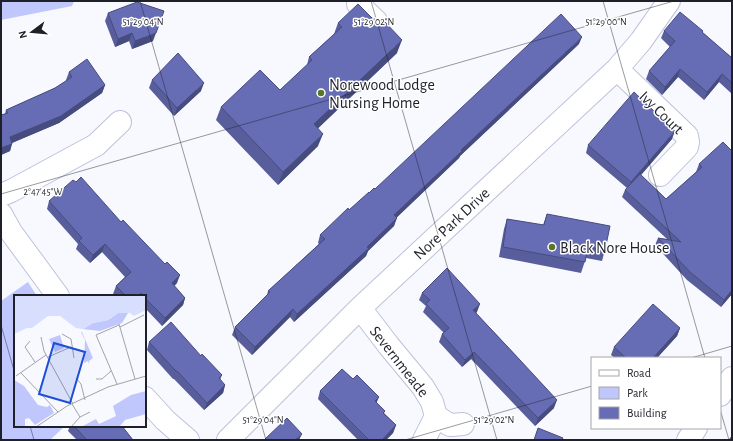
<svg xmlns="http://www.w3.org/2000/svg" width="733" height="441" viewBox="0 0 733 441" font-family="'Alegreya Sans',sans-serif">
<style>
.green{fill:#bfc7fd}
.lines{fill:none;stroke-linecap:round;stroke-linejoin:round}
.minor-casing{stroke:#bdc1dc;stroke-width:24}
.minor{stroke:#fff;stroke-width:22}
.wall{fill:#585e9c}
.shaded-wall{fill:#474c7f}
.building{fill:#666db5;stroke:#474c7f}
.ticks{fill:none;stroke:#1f212a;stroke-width:1;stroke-opacity:0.45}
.poi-dot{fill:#59772c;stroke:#fff;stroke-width:1.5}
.labels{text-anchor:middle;stroke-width:3;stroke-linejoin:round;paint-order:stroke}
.poi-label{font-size:16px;fill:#1f212a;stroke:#fff;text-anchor:start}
.street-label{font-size:16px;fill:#1f212a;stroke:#fff}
.inset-road{fill:none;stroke:#a1a3a9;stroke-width:1}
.view{fill:#1d4ed8;fill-opacity:0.15;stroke:#1d4ed8;stroke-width:2}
.inset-edge{fill:none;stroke:#1f212a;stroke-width:2}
.ticks-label{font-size:10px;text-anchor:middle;fill:#1f212a;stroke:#fff;stroke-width:3;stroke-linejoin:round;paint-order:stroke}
</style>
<rect width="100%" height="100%" fill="#f8f9fe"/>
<path class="green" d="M1,1H74L72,6L1,20Z
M28,282L37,296H15V426H65L50,440H1V301Z"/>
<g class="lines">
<g class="minor-casing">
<path id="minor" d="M362,1L358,4L376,21
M617,69L687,136L688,142L687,147L660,175
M1,195L11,191L96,145L120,122
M1,214L11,232L58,296
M360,308L389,346L423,387L432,402L436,416L445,422L450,425H452L463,424
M720,395L732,378
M145,398L165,420L188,440
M228,440L360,308L617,69L641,41L669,1
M424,440L436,416
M688,440L696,428"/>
</g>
<use href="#minor" class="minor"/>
</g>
<path class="wall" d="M108,13L153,41L132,49L129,41L115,47L105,21Z
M338,23L397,53L318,128V146L278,185L216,120L221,107L280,90L307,65L309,57L334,34Z
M664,31L702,32L732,58V94L719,82L704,100L678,77L662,95L646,79L649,71L670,47L661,38Z
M579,44L460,156L459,158L396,218L394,226L368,251L366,256L294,322L290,317L252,355L232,335L235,327L267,295L268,291L319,244L318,243L320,235L369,193Z
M69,72L105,85L102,93L59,123L12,143L10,151L1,155V115L5,114L6,110L55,88L66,81V80Z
M152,80L201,91L174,116L149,88Z
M672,139L641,175L666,199L696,172L699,164L732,151V294L721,307L687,280L655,245L658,238L667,239L622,197L625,190L627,188L586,153L588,145Z
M49,201L121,222L177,283L174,286L185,298L183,305L162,326L145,308V296H116L113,294L116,286L125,277L102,252L90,263L76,249L78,244L47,209Z
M547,214L605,250L602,261L586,258L581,273L499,257L504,229L507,219L543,225Z
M422,293L477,312L476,313L520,360L554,408L535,426L471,359L462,367L439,342L442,334L444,333L423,312L426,306L419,300Z
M680,328L677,336L657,358H615L611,355L614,347Z
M149,342L201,356L222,375L220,380L225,385L223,393L204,410L174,379H173L147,350Z
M320,391L377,403L385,411L384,413L396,425L393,433L386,440H358L318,399Z
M70,426H122V427L133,440H77L68,431Z"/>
<path class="shaded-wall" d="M132,33L129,41L115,47L118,39Z
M156,33L153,41L132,49L135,41Z
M582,37L579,44L460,156L459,158L391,223L394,215L461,150Z
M402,40L397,53L309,137L314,124Z
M680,69L678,77L662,95L665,87Z
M722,74L719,82L704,100L707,92Z
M204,83L201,91L174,116L177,108Z
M105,85L102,93L59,123L7,145L10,137Z
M675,131L672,139L628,190L631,182Z
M323,134L318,146L278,185L283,172Z
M12,144L10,151L1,155V148Z
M397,218L394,226L368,251L366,256L294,322L297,314Z
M105,244L102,252L90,263L93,255Z
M180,275L177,283L169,291L172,283Z
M732,290V294L721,307L724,300Z
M185,298L183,305L162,326L165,318Z
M480,304L477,312L470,318L473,310Z
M293,309L290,317L252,355L255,347Z
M680,328L677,336L657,358H653Z
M474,352L471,359L462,367L465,360Z
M225,385L223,393L204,410L207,403Z
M379,397L376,404L375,401Z
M557,400L554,408L535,426L538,418Z
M396,425L393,433L386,440H382Z
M302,434L299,440H295Z"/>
<path class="building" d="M137,2L164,11L156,33L135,41L132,33L118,39L108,13Z
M358,4L372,18L377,20H383L402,40L314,124L323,134L283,172L221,107L260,70L280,90L312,60L309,57L342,27L338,23Z
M680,12L703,31L702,32L732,58V83L722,74L707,92L680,69L665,87L649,71L675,41L664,31Z
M561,14L582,37L461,150L462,151L394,215L397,218L367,247L369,248L297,314L293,309L255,347L235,327L270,292L268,291L325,239L320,235L348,208L349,210L369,192V193L374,188L375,189Z
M178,53L204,83L177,108L152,80Z
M87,59L105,85L61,116L10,137L12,144L1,148V115L8,113L6,110L55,88L72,77L69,72Z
M634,92L675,131L631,182L588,145Z
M723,142L732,151V290L724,300L690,272L658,238L681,242L625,190L640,174L666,199L702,167L699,164Z
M81,177L121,222L123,220L165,264L167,262L180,275L172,283L185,298L165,318L145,298V296H143L141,293L138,296H126L116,286L131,272L105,244L93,255L79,241L82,238L49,201L73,180L76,182Z
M547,214L610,226L605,250L588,247L585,262L503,247L507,219L544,225Z
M447,268L480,304L473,310L520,360L557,400L538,418L474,352L465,360L442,334L449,328L426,304L430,300L422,293Z
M653,304L680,328L653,358H626L614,347Z
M171,322L201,356L202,354L222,375L219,378L225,385L207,403L177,371H176L149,342Z
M342,369L353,379L357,375L379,397L375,401L385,411L383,413L396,425L382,440H369L320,391Z
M287,418L302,434L295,440H264Z
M74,426H122L133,440H87Z
M538,428L563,438L562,440H534Z
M732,436V440H729Z"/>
<path class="ticks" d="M140,1L266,440M371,1L497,440M603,1L705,358M1,194L674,1M1,325L15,374M691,358L732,346M720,409L729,440M30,426L34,440M405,440L592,386"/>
<g class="poi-dot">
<circle cx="321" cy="93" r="4"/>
<circle cx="552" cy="247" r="4"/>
</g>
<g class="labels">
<g class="poi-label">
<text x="329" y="90">Norewood Lodge<tspan x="329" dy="18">Nursing Home</tspan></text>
<text x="560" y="253">Black Nore House</text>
</g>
<g class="street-label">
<text transform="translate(662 112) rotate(44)" y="6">Ivy Court</text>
<text transform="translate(451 223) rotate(-43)" y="6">Nore Park Drive</text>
<text transform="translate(400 361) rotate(52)" y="6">Severnmeade</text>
</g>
</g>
<g transform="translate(14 295)">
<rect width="132" height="132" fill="#f8f9fe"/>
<path d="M104,18H114L108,28L86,36L69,34L79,28L94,25ZM67,37H68L79,63L75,66V69L74,66L70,68L71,45ZM46,40L50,53L41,57L35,44ZM0,85L10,91L24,110L33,112L36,110L40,118L21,130L15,123L11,124V132H0ZM132,96V119L111,125L105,132H67L82,124L85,129L102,121L99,111L117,100Z" fill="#bfc7fd"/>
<path d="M0,0H132V15L120,21L116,18H104L94,25L79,28L69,34L62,33L46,21H34L18,33H13L0,39Z" fill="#d8defe"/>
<path class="inset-road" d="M105,29L121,84M106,32L130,20M48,39L57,44L60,63M27,42L30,56L59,109M16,46L11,52L21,67M34,62L57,52M7,78L44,117M2,81L32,60M62,83L67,89L71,105M82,84H88L97,76M103,89L82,40L105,30M58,109L66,122M22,132L53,111L94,92L132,81M57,132L66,122L76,117"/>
<path class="view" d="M40,48L71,57L56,108L25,99Z"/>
<rect width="132" height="132" class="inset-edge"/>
</g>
<g class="ticks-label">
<text x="143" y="25">51°29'04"N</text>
<text x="374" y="25">51°29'02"N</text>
<text x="606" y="25">51°29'00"N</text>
<text x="43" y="195">2°47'45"W</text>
<text x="263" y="423">51°29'04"N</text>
<text x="494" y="423">51°29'02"N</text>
</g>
<rect width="733" height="441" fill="none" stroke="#1f212a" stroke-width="4"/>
<rect x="591" y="357" width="130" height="72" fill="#ffffff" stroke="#a5a6aa"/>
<rect x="599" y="370" width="20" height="6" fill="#ffffff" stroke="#a5a6aa"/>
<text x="627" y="377" font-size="12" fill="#1f212a">Road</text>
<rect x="599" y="387" width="20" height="12" fill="#bfc7fd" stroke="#a5a6aa"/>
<text x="627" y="397" font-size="12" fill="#1f212a">Park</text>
<rect x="599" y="407" width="20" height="12" fill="#666db5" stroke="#a5a6aa"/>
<text x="627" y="417" font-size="12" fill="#1f212a">Building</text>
<g transform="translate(32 32) rotate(254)" stroke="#ffffff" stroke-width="3" paint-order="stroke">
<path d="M0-3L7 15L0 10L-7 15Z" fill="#1f212a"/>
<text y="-6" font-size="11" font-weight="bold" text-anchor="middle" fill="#1f212a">N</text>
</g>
</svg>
